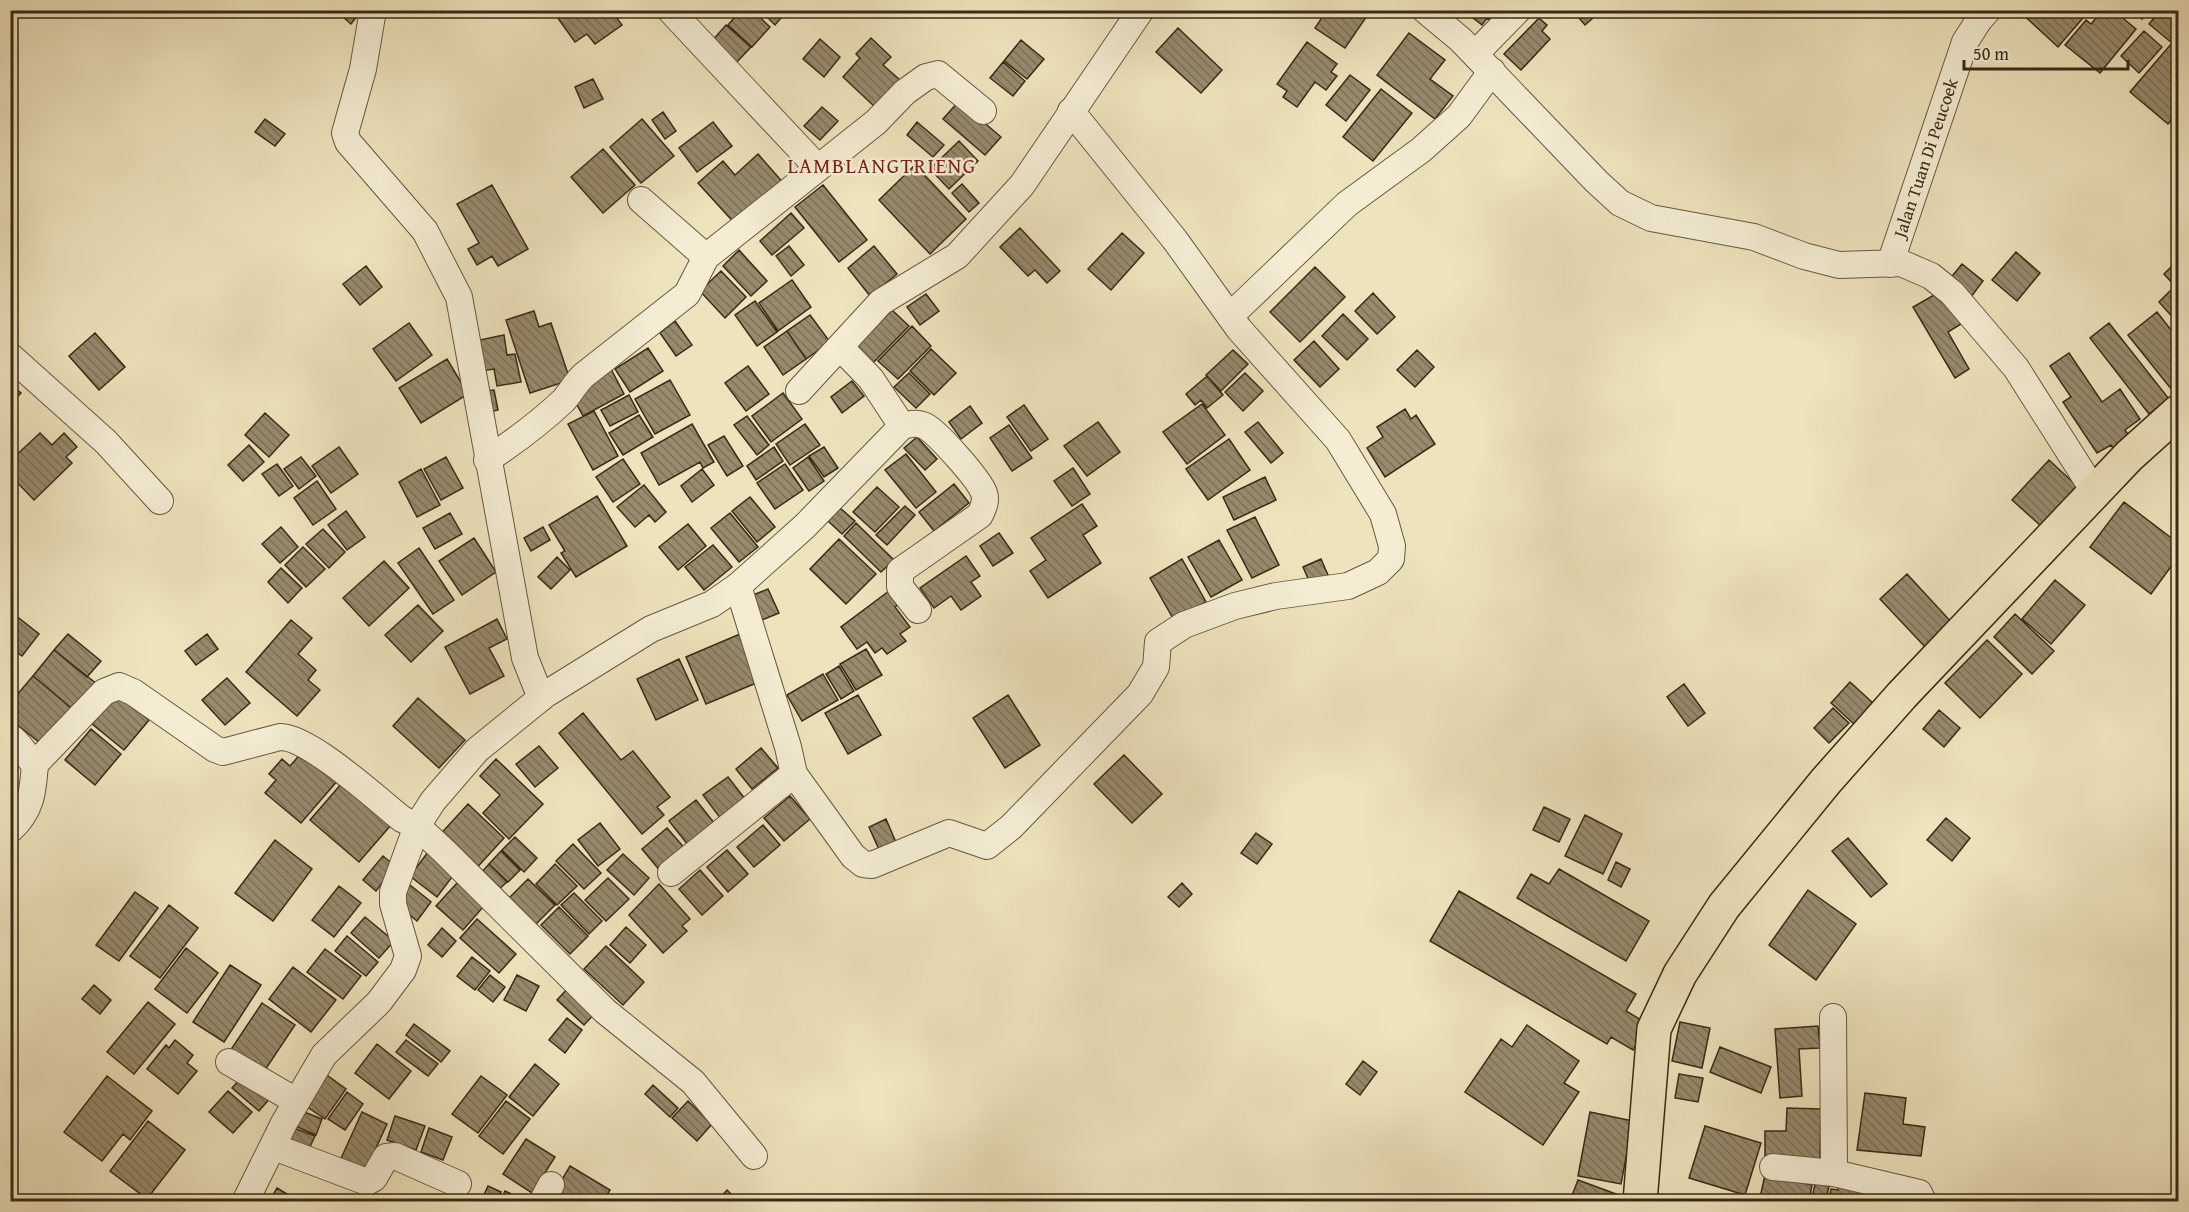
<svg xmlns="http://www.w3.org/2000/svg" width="2189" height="1212" viewBox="0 0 2189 1212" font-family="'Gentium Book Plus',serif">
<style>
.building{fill:url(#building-back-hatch);stroke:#392a16;stroke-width:1.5}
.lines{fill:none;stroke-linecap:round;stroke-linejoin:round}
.minor-casing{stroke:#665840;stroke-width:28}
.major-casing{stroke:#392a16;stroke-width:36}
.minor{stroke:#f4edd4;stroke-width:26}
.major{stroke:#eee3bd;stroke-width:33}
.labels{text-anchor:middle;stroke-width:5;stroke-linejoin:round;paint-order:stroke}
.street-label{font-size:18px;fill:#392a16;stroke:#f4edd4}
.quarter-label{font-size:21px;letter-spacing:1.5px;fill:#7a1f14;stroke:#f4edd4}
</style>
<defs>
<pattern id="building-back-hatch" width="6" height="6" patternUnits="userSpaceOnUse" patternTransform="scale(1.5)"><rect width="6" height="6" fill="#978a6d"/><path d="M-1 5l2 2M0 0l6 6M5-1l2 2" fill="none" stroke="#7c7159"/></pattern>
</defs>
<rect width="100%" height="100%" fill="#eee3bd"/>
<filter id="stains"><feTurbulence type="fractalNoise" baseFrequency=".00333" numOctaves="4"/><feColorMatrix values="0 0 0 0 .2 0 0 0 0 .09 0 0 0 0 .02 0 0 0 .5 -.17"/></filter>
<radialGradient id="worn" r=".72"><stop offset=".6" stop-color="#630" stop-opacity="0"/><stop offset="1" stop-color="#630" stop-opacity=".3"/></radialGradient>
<path class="building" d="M335,10H362L351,24Z
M567,10H623L624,11L616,17L622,25L595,44L587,34L575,42L557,17Z
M741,10H752L770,27L752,47L728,25Z
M760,10H788L775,25Z
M834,10H858L855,15L849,11L843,18Z
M1327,10H1371L1345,48L1315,28Z
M1499,10L1491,21L1487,18L1482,25L1464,11Z
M1572,10H1602L1585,25Z
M2018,10H2088L2089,11L2058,47Z
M2103,10H2113L2136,29L2100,73L2065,45L2086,20L2091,24Z
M2132,10H2148L2142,19Z
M2161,10H2178V35L2172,43L2149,24Z
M1539,18L1547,25L1542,31L1550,39L1521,70L1504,54Z
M726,25L751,47L736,63L712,41Z
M1178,28L1222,70L1201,93L1156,52Z
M2144,31L2162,47L2139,73L2121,56Z
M1409,33L1445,60L1430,79L1453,96L1435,119L1377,75Z
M2178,36V112L2168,124L2130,92Z
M871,38L891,57L883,65L900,80L875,107L843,77L860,58L856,54Z
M820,39L840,57L824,77L803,59Z
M1021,40L1044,59L1027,79L1004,61Z
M1307,42L1337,64L1331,72L1337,76L1326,90L1315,82L1297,107L1283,97L1287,91L1277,84Z
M1003,62L1025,81L1013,96L990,78Z
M1350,75L1370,90L1346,121L1326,105Z
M593,79L603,99L584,108L575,87Z
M1381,89L1412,113L1373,161L1343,137Z
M959,101L1001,137L985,155L943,119Z
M822,107L838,121L820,140L804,126Z
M663,112L676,131L665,139L652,120Z
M265,119L285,134L275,146L255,132Z
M642,119L674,156L641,183L610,147Z
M713,122L732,146L697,172L679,148Z
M917,122L944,145L933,157L907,135Z
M959,141L978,161L949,189L930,169Z
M603,149L635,185L603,213L571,177Z
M758,154L785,185L738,227L698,183L723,161L735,175Z
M915,165L966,219L930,254L879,200Z
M962,184L979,203L969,212L952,193Z
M492,185L528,249L498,266L492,256L477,265L468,249L479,243L457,204Z
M823,185L867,240L839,262L795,207Z
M791,213L804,228L772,255L760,241Z
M1020,228L1060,271L1047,283L1035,270L1028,276L1000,247Z
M1122,233L1144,253L1111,290L1088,269Z
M789,246L804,265L791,276L776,256Z
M874,246L897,274L870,296L848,268Z
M739,250L767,281L751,296L723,266Z
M2016,252L2040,273L2017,301L1992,280Z
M2178,260V323L2159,302L2175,286L2164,274Z
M1962,264L1983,281L1971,297L1949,280Z
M366,266L382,287L360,305L343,284Z
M1315,267L1345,297L1300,342L1270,312Z
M721,271L746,297L725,318L700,291Z
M792,280L811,307L778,331L759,303Z
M1941,291L1961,324L1948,332L1969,369L1955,378L1913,307Z
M1373,293L1395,317L1377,334L1355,311Z
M926,294L939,311L920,325L907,307Z
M755,301L777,332L757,346L735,315Z
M892,310L909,326L873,363L856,347Z
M534,311L539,327L551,323L570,380L530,393L506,320Z
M2157,312L2178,339V356L2175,358L2178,362V385L2172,390L2128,335Z
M1343,314L1368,339L1347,360L1322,336Z
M810,315L830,342L806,359L787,331Z
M675,321L692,345L676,356L660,333Z
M409,323L432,355L396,381L373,349Z
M2109,323L2169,399L2149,414L2090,338Z
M912,326L931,346L898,379L878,361Z
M787,331L806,359L783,375L764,347Z
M95,333L125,367L99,390L69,356Z
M504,335L507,355L515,354L521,382L497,386L494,369L481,371L475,341Z
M1314,341L1339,369L1320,387L1294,360Z
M648,348L663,371L630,392L615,369Z
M931,349L956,373L934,395L910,371Z
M1233,350L1248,364L1221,391L1206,375Z
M1417,350L1434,367L1415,387L1397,370Z
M2069,353L2102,402L2120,389L2140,419L2125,430L2132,440L2115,451L2111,445L2097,453L2063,402L2071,397L2050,366Z
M447,359L468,394L421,423L399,388Z
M10,366L21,375L12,385L21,393L10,404Z
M748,366L769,394L746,411L725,383Z
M611,369L624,394L583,416L570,392Z
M909,373L930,394L916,408L894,387Z
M1245,373L1263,391L1243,411L1225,392Z
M1207,376L1223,395L1207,408L1201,400L1195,405L1186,394Z
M670,380L690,415L655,434L635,399Z
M852,381L864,396L842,413L831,397Z
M494,390L498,410L489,412L485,391Z
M783,393L802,419L771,442L752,416Z
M629,395L638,412L610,426L601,410Z
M1202,404L1225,435L1187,464L1163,432Z
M1024,405L1048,439L1031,451L1007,417Z
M970,406L982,423L961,439L949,422Z
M1405,409L1411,419L1416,415L1435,444L1385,477L1367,448L1383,437L1377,427Z
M594,411L618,456L593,470L568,424Z
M265,413L289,435L269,457L245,435Z
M639,415L653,437L623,455L609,433Z
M747,416L769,445L757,455L734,425Z
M1098,422L1120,452L1087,476L1064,446Z
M1258,422L1283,453L1271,463L1245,432Z
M692,424L714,462L703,468L700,462L659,485L641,453Z
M805,424L820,445L790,465L776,444Z
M1009,425L1032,458L1012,471L990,438Z
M40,433L52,445L64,433L77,447L66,457L72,463L34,500L10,475V461Z
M724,436L743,466L727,476L708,445Z
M917,437L937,459L925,470L904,448Z
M1229,439L1250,470L1208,500L1186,469Z
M249,445L264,462L243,481L228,465Z
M339,447L358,474L331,493L312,466Z
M774,447L783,461L756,480L747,466Z
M824,447L838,468L824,477L809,456Z
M906,454L936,492L916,508L885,470Z
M301,457L316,476L299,489L284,469Z
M446,457L463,488L441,500L424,469Z
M808,457L824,481L809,491L793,468Z
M623,459L640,484L613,502L596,477Z
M2049,460L2078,487L2041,526L2012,500Z
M277,464L293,486L279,496L262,474Z
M785,464L803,490L775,509L757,483Z
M1073,468L1090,494L1072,506L1054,481Z
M421,469L440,505L417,517L399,482Z
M702,469L714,485L692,502L681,486Z
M1265,477L1276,500L1234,520L1223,497Z
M317,481L336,509L313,525L294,498Z
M954,484L969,503L934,531L919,512Z
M644,485L666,512L655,522L649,515L635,527L617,507Z
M10,486L18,493L10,502Z
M877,487L899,507L875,532L853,512Z
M597,496L627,546L576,577L561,553L565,551L549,525Z
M750,497L775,527L757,542L732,511Z
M2124,502L2178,543V557L2151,594L2090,547Z
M1082,504L1097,526L1083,535L1101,563L1048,598L1030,571L1046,560L1031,538Z
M905,506L915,515L887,545L876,535Z
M840,508L855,521L842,534L828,521Z
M346,511L365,537L347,550L328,525Z
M450,513L462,534L435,549L423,528Z
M730,513L758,547L739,562L711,528Z
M1255,517L1279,565L1252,578L1227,530Z
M856,523L894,560L881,572L844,536Z
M688,524L706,546L678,570L659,547Z
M281,527L298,547L280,563L262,544Z
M543,527L550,540L531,551L524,538Z
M323,529L345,552L329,568L306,544Z
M999,533L1013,553L993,566L980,546Z
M474,538L496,572L462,595L439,561Z
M839,539L876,574L846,604L810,569Z
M1219,540L1242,580L1211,597L1188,557Z
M713,545L732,567L704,590L685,567Z
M303,547L325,569L306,587L285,565Z
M419,548L454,600L433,614L398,563Z
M966,556L980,576L971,582L981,596L961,610L951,596L934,608L920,588Z
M557,557L570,570L551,589L538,577Z
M1182,559L1206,602L1174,620L1150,578Z
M1321,559L1328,575L1310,583L1303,567Z
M384,561L409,588L369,626L343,598Z
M281,568L302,588L288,603L268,582Z
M1907,574L1953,624L1927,649L1880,599Z
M2055,580L2085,605L2051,644L2022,619Z
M893,588L903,601L895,607L910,627L900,634L906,641L887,654L882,648L875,653L867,642L857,649L841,627Z
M768,589L779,613L762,620L751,596Z
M418,605L443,631L411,662L385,635Z
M10,611L39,634L22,656L15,651L10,657Z
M2015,614L2054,651L2032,674L1994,637Z
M497,619L507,639L489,648L504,676L470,694L445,647Z
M291,620L312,638L298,654L316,670L308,680L320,690L297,716L246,672Z
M68,634L101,661L87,677L54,650Z
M207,634L218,649L196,665L185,651Z
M740,634L761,681L706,704L686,657Z
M1987,640L2022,674L1980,718L1945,683Z
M866,649L882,675L856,690L840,664Z
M54,650L97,684L75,711L33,676Z
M679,659L698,700L656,720L637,679Z
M839,666L854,691L841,699L826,674Z
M823,674L838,700L802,721L787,695Z
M33,676L75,711L45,747L10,719V703Z
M227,678L250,703L225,725L202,700Z
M1850,682L1874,704L1855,725L1831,703Z
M1684,684L1705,713L1688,726L1667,697Z
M118,694L149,720L124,750L92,724Z
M858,695L881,735L848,754L825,713Z
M1008,695L1040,745L1005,768L973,718Z
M418,698L465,740L439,768L393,726Z
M1833,708L1849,723L1829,743L1814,728Z
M1939,710L1960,728L1944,747L1923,729Z
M583,713L621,760L633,751L670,797L657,807L664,815L642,834L559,733Z
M91,729L121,754L95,785L65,760Z
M539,746L558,768L535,787L516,764Z
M761,748L778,768L752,789L736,769Z
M303,751L338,780L301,823L265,793L276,780L269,774L282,759L290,766Z
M1124,755L1162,794L1132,823L1094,784Z
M496,759L543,804L509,839L483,813L500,795L480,776Z
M728,777L746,800L721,819L703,795Z
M342,783L391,825L359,862L310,820Z
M790,796L810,819L784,841L764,818Z
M696,800L715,824L688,845L669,821Z
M468,804L504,838L472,873L436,839Z
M1544,807L1570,819L1559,842L1533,830Z
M1585,815L1622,834L1603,874L1565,856Z
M1946,818L1970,838L1952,861L1927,840Z
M886,819L898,847L881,854L869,827Z
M600,823L620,849L598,866L578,840Z
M763,825L780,845L754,867L737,847Z
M667,828L687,851L661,872L642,849Z
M1256,833L1272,844L1257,864L1241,853Z
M515,837L537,858L524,872L502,850Z
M1848,838L1887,884L1871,897L1832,851Z
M275,840L312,869L273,921L235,893Z
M573,844L601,873L584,889L556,861Z
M727,850L748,874L728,892L707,867Z
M501,851L520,870L508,882L489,864Z
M428,852L455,873L437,897L410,876Z
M623,854L649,878L634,895L607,870Z
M383,856L395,866L376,891L363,880Z
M1616,862L1630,869L1621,887L1608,880Z
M489,864L507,882L497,891L480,874Z
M555,864L577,886L557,905L536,884Z
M1559,869L1649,921L1626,961L1517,898L1531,874L1549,884Z
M700,870L723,896L702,915L679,889Z
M608,878L629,899L606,921L585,900Z
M528,879L555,905L535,925L508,899Z
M457,883L483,907L463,930L436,906Z
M1182,883L1192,894L1179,907L1168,897Z
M659,884L690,919L682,926L687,931L663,953L629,915Z
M410,885L431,902L417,921L396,904Z
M339,886L361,903L334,937L312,920Z
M1808,890L1856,924L1816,980L1769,945Z
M1459,891L1636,994L1626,1011L1648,1024L1633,1050L1611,1037L1607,1044L1430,941Z
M135,892L158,908L119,961L96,945Z
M574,893L602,921L589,934L561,905Z
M169,905L198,928L160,978L130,956Z
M559,907L588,936L570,954L541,925Z
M365,917L394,941L379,958L351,933Z
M477,919L516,954L499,973L460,938Z
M626,927L646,945L630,963L610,945Z
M442,928L456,941L442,957L428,945Z
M347,936L378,962L366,976L335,951Z
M606,946L644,982L623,1005L584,969Z
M186,948L218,973L187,1013L155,989Z
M325,949L361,976L343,999L307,972Z
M472,957L490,971L475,990L457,976Z
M230,965L261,985L224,1042L193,1022Z
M293,967L336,1000L311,1032L269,999Z
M490,975L505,987L493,1002L478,990Z
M517,975L539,986L526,1011L504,1000Z
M94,985L111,1000L100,1014L82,999Z
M569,987L596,1012L584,1025L557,1000Z
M148,1002L175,1024L134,1074L107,1052Z
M262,1003L295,1025L263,1073L230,1051Z
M567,1018L582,1030L565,1053L549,1040Z
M1680,1022L1710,1028L1702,1068L1672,1061Z
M414,1024L450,1051L441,1062L406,1035Z
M1527,1025L1579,1061L1564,1083L1579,1092L1543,1145L1465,1092L1501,1039L1512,1047Z
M1818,1026L1820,1048L1799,1049L1802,1096L1780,1098L1775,1029Z
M175,1040L193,1055L187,1063L197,1071L178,1094L147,1069L166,1045L169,1048Z
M406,1040L438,1064L428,1076L396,1052Z
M377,1044L411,1071L389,1099L355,1073Z
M1720,1047L1771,1067L1761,1093L1710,1072Z
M1363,1061L1377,1072L1360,1095L1346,1084Z
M535,1064L559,1084L533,1116L509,1097Z
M324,1073L346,1089L325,1119L303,1104Z
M245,1074L271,1097L259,1111L232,1088Z
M1679,1074L1703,1078L1698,1102L1675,1098Z
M107,1076L152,1111L130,1140L123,1134L102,1161L64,1132Z
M481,1076L507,1095L478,1133L452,1114Z
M653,1085L678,1108L670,1117L645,1094Z
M228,1091L252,1112L233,1133L209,1112Z
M347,1092L363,1104L345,1130L328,1119Z
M1865,1093L1906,1098L1903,1124L1925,1127L1921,1156L1857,1150Z
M506,1101L530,1119L503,1154L479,1136Z
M688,1101L712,1124L697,1141L672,1118Z
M1787,1108L1821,1109L1820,1161L1765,1160V1131H1786Z
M299,1110L322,1119L316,1135L293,1125Z
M362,1112L387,1124L363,1176L338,1165Z
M1590,1112L1633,1121L1621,1184L1578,1176Z
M395,1116L425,1126L416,1150L387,1140Z
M148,1121L185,1150L147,1199L110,1171Z
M1705,1126L1761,1143L1745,1195L1689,1178Z
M291,1127L315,1136L308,1151L285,1142Z
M429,1128L452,1137L443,1160L421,1152Z
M526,1139L555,1157L532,1193L503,1174Z
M570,1166L610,1190L603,1202L550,1200Z
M1765,1175L1812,1185L1809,1202H1759Z
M1817,1176L1831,1179L1825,1202H1811Z
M1578,1180L1627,1198L1626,1202H1580L1571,1198Z
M1839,1184L1874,1191L1873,1198L1890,1202H1828L1831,1189L1838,1190Z
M488,1186L501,1192L497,1202L481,1201Z
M277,1188L300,1202H269Z
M727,1190L739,1202H716Z
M505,1191L522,1199L521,1202H500Z"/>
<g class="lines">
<g class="minor-casing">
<g id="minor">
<path d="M373,10L363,69L345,133L348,142L425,231L459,297L525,658L541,698"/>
<path d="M670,10L817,167"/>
<path d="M1425,10L1461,40L1596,181L1620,203L1651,218L1754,237L1804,256L1839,265L1901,263L1931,276L1952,293L2016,368L2094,491"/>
<path d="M1475,54L1518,10"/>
<path d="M641,200L706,257"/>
<path id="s1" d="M1890,264L1965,42L1979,20L1988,10"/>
<path d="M1230,316L1347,204L1421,150L1459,116L1492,71"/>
<path d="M10,356L106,442L160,501"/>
<path d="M799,391L881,302L957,256L1022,185L1141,10"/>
<path d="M902,426C910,424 917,422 925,426C937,432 979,479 984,493C987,501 983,508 980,515L900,571V587L918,610"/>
<path d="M487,460C514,442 540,423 564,400C571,392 576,382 584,375L687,294L706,257L876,122L905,92L926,77L938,74L983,111"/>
<path d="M10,737C21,744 25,756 35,764L104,692L119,686L133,692L215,749L223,752L280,737C308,736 377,799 402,819L417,826L444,851L605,1011L693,1082L754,1156"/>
<path d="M794,774L853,856L863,864L872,865L949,833L987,846L1011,827L1140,694L1156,667L1158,642L1184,625L1235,606L1276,596L1348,586L1378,572L1391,559L1392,546L1383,514L1338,440L1239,329L1175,240L1071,111"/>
<path d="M10,830C32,810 33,791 35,764"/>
<path d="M671,873L794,774L788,747L738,586"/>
<path d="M1833,1017L1834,1173"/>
<path d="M229,1062L296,1101"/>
<path d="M274,1147L367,1182L374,1178L386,1157L395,1156L458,1184"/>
<path d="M1773,1167L1834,1173L1919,1193L1923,1202"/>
<path d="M245,1202L284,1123L324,1055L379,1002L403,970L408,956L393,904V892L417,826L433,801L477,750L546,694L651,629L712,604L738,586L805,526L902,426L871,379L840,347"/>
<path d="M542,1202L551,1185"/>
</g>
</g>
<g class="major-casing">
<path id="major" d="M1640,1202L1654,1029L1680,974L1724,906L1826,781L1902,695L2129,456L2178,412"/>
</g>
<use href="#minor" class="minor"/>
<use href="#major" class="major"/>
</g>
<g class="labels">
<g class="street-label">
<text dy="6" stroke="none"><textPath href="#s1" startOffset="112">Jalan Tuan Di Peucoek</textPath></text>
</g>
<g class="quarter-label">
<text x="882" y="173">LAMBLANGTRIENG</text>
</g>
</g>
<rect width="2189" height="1212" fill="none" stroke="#eee3bd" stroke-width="36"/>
<rect x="12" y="12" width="2165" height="1188" fill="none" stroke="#392a16" stroke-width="3"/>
<rect x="18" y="18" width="2153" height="1176" fill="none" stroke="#392a16" stroke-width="1.5"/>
<path d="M1964 60v9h164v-9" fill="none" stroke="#392a16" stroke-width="3"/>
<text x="1973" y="60" font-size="18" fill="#392a16" stroke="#f4edd4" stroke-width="4.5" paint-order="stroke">50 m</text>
<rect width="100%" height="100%" filter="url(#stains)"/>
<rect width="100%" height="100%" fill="url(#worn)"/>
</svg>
